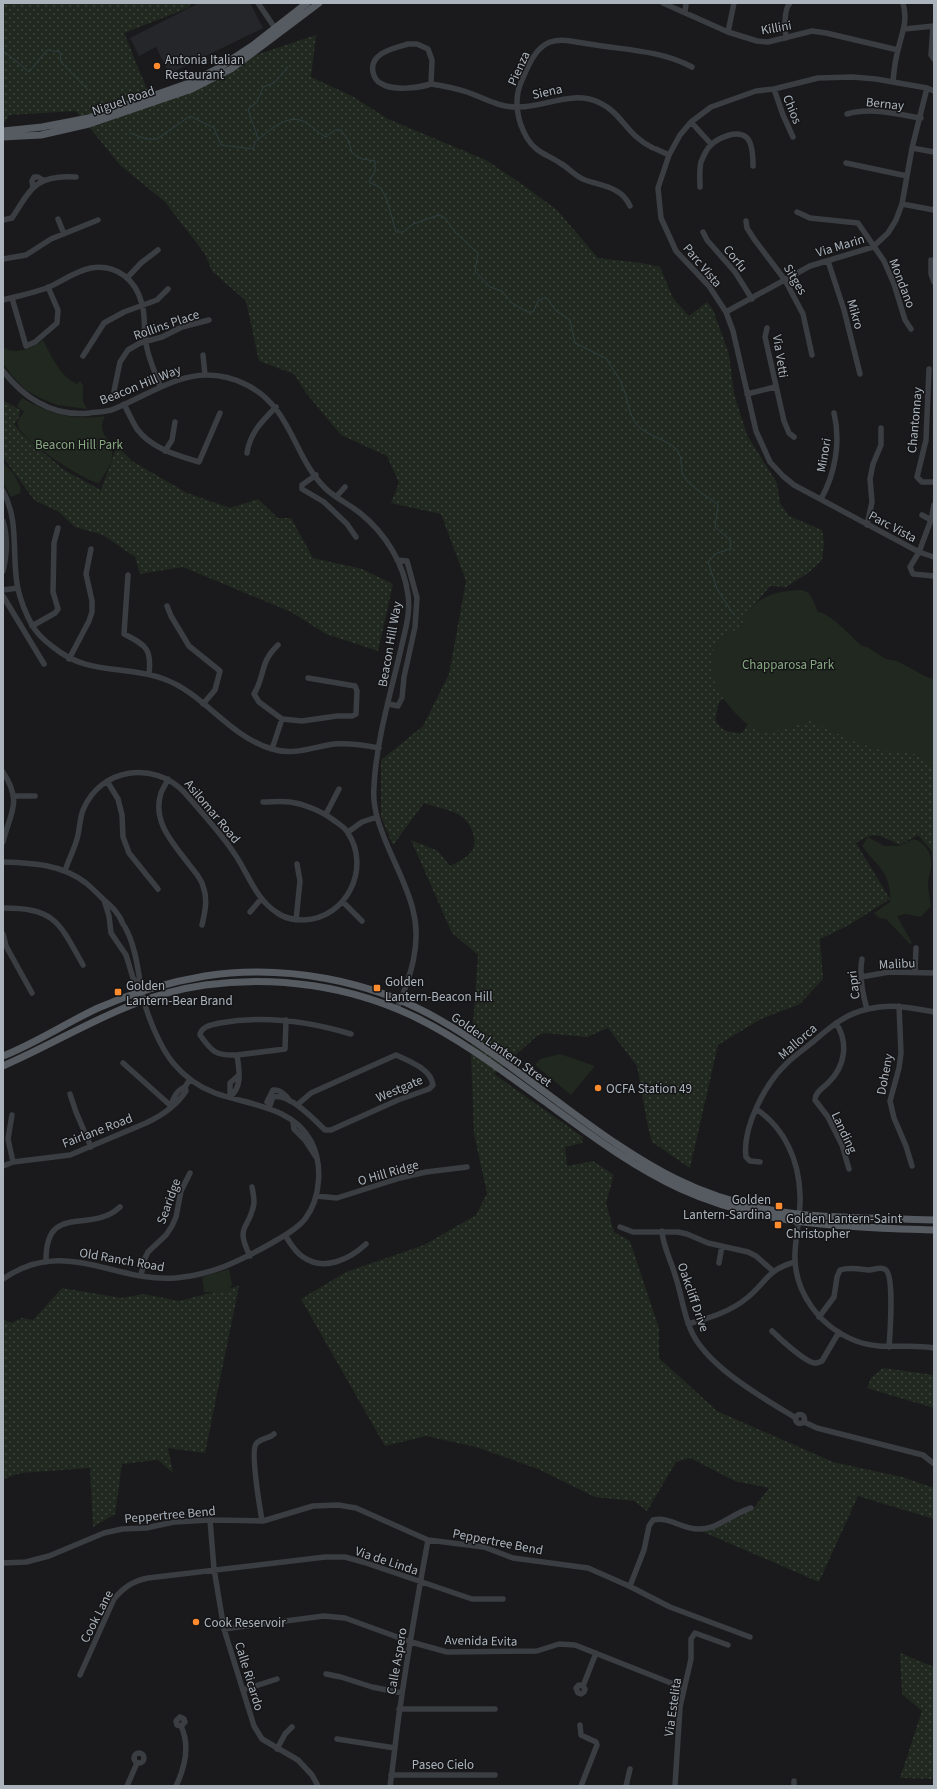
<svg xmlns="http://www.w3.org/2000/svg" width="937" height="1789" viewBox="0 0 937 1789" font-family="'Source Sans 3',sans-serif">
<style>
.built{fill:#252629}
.grass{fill:url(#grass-dots)}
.green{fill:#20281f}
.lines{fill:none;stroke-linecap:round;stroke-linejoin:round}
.stream{stroke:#2e3e42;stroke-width:1}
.minor{stroke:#3a3d42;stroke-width:5.5}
.major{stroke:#565b61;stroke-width:7}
.poi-dot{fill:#ff8b2f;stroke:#151517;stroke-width:1.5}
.labels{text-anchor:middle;stroke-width:3;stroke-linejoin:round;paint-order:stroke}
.street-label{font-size:13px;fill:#abb4bd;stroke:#151517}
.poi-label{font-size:13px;fill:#abb4bd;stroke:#151517;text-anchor:start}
.park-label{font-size:13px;fill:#87a981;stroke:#151517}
</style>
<defs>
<pattern id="grass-dots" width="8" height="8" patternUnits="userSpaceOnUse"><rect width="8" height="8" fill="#20281f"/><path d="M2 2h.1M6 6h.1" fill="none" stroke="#3e453e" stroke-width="1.8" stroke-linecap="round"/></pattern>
</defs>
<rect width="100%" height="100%" fill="#1a1a1c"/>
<path class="built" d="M199,3H250L263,28L169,74L156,47L139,56L130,38Z"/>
<path class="grass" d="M3,3H192L188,8L124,33L153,104L226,75L256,55L316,35L311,77L352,96L388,119L486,160L526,187L557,210L598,258L641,263L660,267L673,298L689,316L707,302L713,310L729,354L734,394L747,435L777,483L780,503L789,516L822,530L824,542L822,560L808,573L786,587L770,586L751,609L726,696L719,702L715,720C721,731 730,733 742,733L749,722L806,709L934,756V884L932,851L918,835L900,845C879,835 876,830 856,843L890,899L849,925L820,939L823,979L800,1004L761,1019L718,1045L690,1168L652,1142L648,1127L637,1066L608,1028L587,1037L544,1033L537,1036L494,1074L583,1137L582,1143L565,1147L567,1166L593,1161L614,1175L606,1203L614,1232L630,1241L659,1328V1358L717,1411L833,1462L902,1477L934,1488V1519L858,1496L819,1582L701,1531L753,1509L769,1488L735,1481L690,1458L676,1462L647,1511L634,1501L595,1497L538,1469L476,1447L426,1436L385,1446L301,1299L346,1272L424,1245L476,1215L487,1193L474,1134L471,1054L478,955L452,933L411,840L438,851L450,866C458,862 466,858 471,852C480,841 470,820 459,815C449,809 435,807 424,803L393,845L381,817V760L423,726L449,674L466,581L441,514L391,503L399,483L387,456L341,435L306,393L294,374L259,361L246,301L212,271L205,254L165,202L120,165L76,111L9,115L3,125Z
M3,400L20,410L19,417L14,424L23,435L64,470L101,490L117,446L132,461L187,493L230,508L258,499L278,518H291L313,558L362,569L393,584L378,651L326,634L291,612L183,567L140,574L135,557L103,535L75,527L59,512L34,500L3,457Z
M239,1286L205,1453L168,1448L173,1473L158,1460L122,1464L115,1514L93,1527L90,1468L21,1473L3,1479V1319L11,1323L22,1318L33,1320L62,1288L121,1298L144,1294L179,1301Z
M883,1368L934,1375V1408L867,1388L871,1378Z
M900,1653L934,1667V1779L900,1778L922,1711L902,1694Z"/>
<path class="green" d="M43,340C52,357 60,376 77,384L80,381L83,385V401L87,409L57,405L40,398L26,390L12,376L3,363V347C14,356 33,348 43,340Z
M22,398C49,414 74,421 105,416C96,433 110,437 112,451C114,463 104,474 99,483C84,481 22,440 18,426C16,421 21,416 24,412L17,406Z
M3,462L14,474L21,488L20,493L11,497L3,482Z
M802,590C813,593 813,602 818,612C829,612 853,638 862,646L867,647L886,659L897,661L927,677L934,679V766L922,756L907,752L880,750L858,743L810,721C793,725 774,736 756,730C746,727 721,698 717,689C712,678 711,657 715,646C719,634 735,633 740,626C745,620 747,613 752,608C764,593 783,591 802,590Z
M868,837L884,846H900L913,839C926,842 933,855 931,868C930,874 928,878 928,884C928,891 930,899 931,906L921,917L905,914L897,916L912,943L910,944L886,919L879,918L874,913L890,902C892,873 877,866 862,846Z
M560,1054L595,1066L571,1095L535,1065L540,1059Z
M229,1269L232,1284L229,1291L225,1293L204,1292L202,1277Z"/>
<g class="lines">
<path class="stream" d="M3,53L5,52L29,72L47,50L60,52L61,62L88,90
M130,133L146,139H157L190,116L214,128L221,145L253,149L255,142C268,132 285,114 303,121C312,125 316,132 326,137L335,130H341L348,140L352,153L362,159L375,161V171L369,182L381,188L387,200L396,232H403L413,224L439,215L445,218L456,233L478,253L475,271L490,287L502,291L512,303L527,312H533L538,301L546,297L556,311L570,320L575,343L607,359C611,369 619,375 622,385C628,398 628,414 637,425C647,436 668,440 676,449C683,456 680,466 683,475C686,484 710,498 718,505L715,527L730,540L731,549L717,553L708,562L717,589L734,615
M258,139C256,129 250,120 248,109L257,102L263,87L274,83L288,67"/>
<path class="minor" d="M258,3L277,31
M663,3L728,32L757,41L768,42L812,31L826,33L898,50
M685,13L686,3
M933,26L931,55L934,59
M904,29L934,26
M728,32L734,3
M786,38C785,29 783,10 790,3
M408,44H417L428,49L432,60L431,84C418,88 394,91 382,84C377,82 374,77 373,72C369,53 394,48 408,44Z
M893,81C894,71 895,60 898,50C902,32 908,22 903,3
M431,84C444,86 455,88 467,92C484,98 498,107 516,107C545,108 572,89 600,103C622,113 627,136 653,148
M774,89L783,115L793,137
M934,91L927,88L876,79L852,77L818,78L774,89L756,91L711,107L691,122L680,135L669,155L658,188L661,218L676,251L709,286L726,312L733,331L756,431L770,462L783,476L794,485L919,552L934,557
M847,114C871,107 896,114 921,118
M691,122L711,144
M912,148L934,152
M656,149L669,155
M846,163L907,176
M33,187L32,181L34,177H38L43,180
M700,187C700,179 699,170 701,162C703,157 708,147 712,144C720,137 737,130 746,137C753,142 753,159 753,166
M902,204L934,210
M630,206C622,187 602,186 585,180C575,176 569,168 560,163C548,155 535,152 527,138C517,121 513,99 522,80C528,66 535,48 550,42C562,38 576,42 589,44C624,50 660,50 692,67
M797,212L810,218L858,223L884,261L894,284L905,320L911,329
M58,219L64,234
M3,220L12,218C31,188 37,174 76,177
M746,221L747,228L754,239L785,280L803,314L812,355
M703,232L707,240L735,272L752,299
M3,259L26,255L51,239L98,220
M931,260V274L934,282
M828,261L844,310L860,374
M127,278L141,263L158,250
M12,298L26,346L35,342L57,323L58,310L48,287
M3,300C18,296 33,293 47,288C61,282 75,271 91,268C117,264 136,280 142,304C146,317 143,330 146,343C148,358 155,372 160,386
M726,312L810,266L873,247L888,233L896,220L902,204L912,148L927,88
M767,328L765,337L784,421L789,433L794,437
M203,355L205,375
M83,356L104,323L124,312L157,300L168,289
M929,369L926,440L917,477L922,482H934
M3,371C25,399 54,417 90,413C98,412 107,412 114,409C160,390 195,359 247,385C293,409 292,455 325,488C335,498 349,504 360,513C385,533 404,563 408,595C411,614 404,634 400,653C390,695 376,743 374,786C372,808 380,828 388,847C397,868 408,889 413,910C422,944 410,978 397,1009
M114,391L120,362L128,350L140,343L162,337L182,327L209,320
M747,394L775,387
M124,404C128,412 132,421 137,429C151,448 176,455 199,462L220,413
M165,451L172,440L175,422
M247,453C250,433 262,421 276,407
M316,475L302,485V489L324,502L347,524L356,537
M3,491C20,522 11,556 18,589C21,602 26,614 32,625C37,634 45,641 53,647C90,677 124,664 164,679C205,694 228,736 272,749C294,756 313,747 334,744C349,743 364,745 379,748
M336,497L345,487
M821,499C835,474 841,442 834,413
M934,505L931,520L919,552L910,567L913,574L934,576
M922,515L931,520
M3,521C8,537 7,555 3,571
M867,525L872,502L870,479L873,464L881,445V428
M128,575L124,634C146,645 152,649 149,674
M3,590L18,588
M3,596L44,664
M167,606L171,616L189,646L220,671L215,690L203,704
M32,626L55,613L58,609L53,592L54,543L58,528
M69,659L89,621L92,612V601L86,574L91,549
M389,704L398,706L402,698L404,677L415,627L417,598L407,561L397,560
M282,719L302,721L337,716H352L356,714L357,691L355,686L308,678
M272,749L282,719L259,702L254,694C266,674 259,663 278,645
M3,772C23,803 10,812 3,842
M168,779C166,784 163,788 161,793C152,821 172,842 188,863C193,870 201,878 203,886C208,899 205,912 202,925
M107,781L118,799L122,815L123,837L129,853L158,889
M14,796H35
M326,814L339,789
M348,832L362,822L377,817
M3,862C33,863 61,864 86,883C92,888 98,894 104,900C112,907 119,913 123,924
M65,871C68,861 73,852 76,842C80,832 79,820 83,810C101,767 154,761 184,792C201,812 220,832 234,853C248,873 255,898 276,912C285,919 294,920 304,920C347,918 371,868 348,833C345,827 337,823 332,819C321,811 304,804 290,802C281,801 272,802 263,802
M104,900L109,916L111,933L126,955L133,978L142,992
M343,902L362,921
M3,908C55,908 59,922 83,965
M250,912L261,899
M296,920L300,881L297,864
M3,934L6,946L32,993
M862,959C859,976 862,992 867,1009
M915,972L916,948
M861,977L889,972L934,973
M899,1006L901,1053L899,1068L890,1101L894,1118L906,1146L912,1166
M836,1023C849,1043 845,1067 828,1083C823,1088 815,1092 815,1100L828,1117L842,1145L849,1169
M237,1055L285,1049L286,1020
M123,1063L171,1106
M70,1094L76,1112L91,1147
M230,1097C243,1086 239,1070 237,1055C216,1056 212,1052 200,1035C201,1026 212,1025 220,1023C264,1015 308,1021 351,1034
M230,1097V1083L239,1075
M267,1102L273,1090C280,1089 286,1095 290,1101
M171,1106C173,1098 177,1090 185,1087
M269,1108L273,1097C289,1093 314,1119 325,1130H331L398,1100L429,1089L433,1085C431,1069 409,1061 396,1055L311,1093L297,1105
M756,1109C785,1128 799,1161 800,1195C801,1214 796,1233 795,1252C793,1292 820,1327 856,1341C882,1351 908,1343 934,1348
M12,1115L8,1139L13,1162
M293,1122L294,1129L305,1140L316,1157
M760,1162L750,1161L746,1157C742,1128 765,1084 786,1064C794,1056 804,1049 814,1041C830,1027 847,1013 868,1009C891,1003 911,1008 934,1012
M3,1166L13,1162L70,1155L146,1123C161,1116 177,1105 186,1091L185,1087L190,1079
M316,1196L337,1198L400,1178L426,1172L467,1167
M620,1227L633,1232H678L687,1234L708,1243L748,1252L756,1256L773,1271
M662,1231C663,1247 671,1260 675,1275C681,1292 683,1311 690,1328C704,1365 763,1398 796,1418
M285,1235C290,1243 295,1252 303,1257C324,1272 350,1259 366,1244
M250,1256C234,1224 250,1230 254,1203C254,1198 253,1192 252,1187
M46,1262C45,1201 90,1235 120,1207
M719,1263L722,1246
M141,1275L145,1258L148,1252L166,1235L172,1226L176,1217L181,1191L190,1173
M3,1279C64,1236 114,1283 176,1278C211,1275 240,1261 270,1244C282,1237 296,1230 305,1219C321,1198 323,1164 311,1141C292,1106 248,1105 215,1093C199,1087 185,1077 174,1064C160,1048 146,1013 142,993C138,971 136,947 125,927
M819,1317L834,1297L837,1277L840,1270C849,1267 859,1269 868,1270C873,1270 882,1266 886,1270C894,1277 890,1334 889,1347
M688,1324C709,1318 730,1312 747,1298C767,1282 766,1270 795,1262
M772,1331C779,1338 807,1364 816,1363C818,1363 820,1362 822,1361L839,1332
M795.5 1419a4.5 4.5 0 1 1 9 0a4.5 4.5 0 1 1-9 0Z
M804,1422L817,1428L923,1455L933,1463
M210,1520L214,1569L224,1629L254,1726L262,1739L298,1760L312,1775L318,1786
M262,1521C260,1508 250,1452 256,1444C260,1438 269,1439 274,1434
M3,1563L26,1562L49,1556L104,1533L122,1529L146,1528L174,1522L210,1520L263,1521L313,1506L338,1505L356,1508L428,1540L484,1547L513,1558L588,1568L629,1586L670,1607L750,1637
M630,1586L644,1550L649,1526L653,1520C670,1516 683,1530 699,1529C719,1529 733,1513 751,1508
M224,1629L324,1616L345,1618L411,1642L447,1652L537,1651L559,1644L575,1645L676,1685L683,1692
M326,1674L341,1677L372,1687L402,1693
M80,1675L114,1599C124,1587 133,1581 148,1578L325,1557H345L363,1562L472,1599H503
M583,1686L579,1685L576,1688L578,1693L581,1694L584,1692L585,1689L583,1686L596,1653
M243,1690L277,1679
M399,1709H495
M580,1725L581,1735L596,1742L597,1745L581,1786
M337,1739L395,1748
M277,1749L285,1734L292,1727
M134 1758a5 5 0 1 1 10 0a5 5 0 1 1-10 0Z
M391,1775H495
M794,1781V1786
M127,1786L137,1763
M176,1786C185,1767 190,1745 181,1726L177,1725L176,1721L180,1717L184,1719L185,1722L181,1726
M390,1786C394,1760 396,1734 400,1708C408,1651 418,1595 428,1540
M626,1786L630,1769
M675,1786L680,1707L691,1659V1639L695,1633L728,1645"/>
<path class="major" d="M3,131L42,127L89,118L189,83L217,69L252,46L307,3
M3,137L41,135L89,124L192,89L231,69L319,3
M3,1056C36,1043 66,1023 98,1008C132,993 169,982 205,976C284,964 371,980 440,1020C484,1045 524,1077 565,1107C600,1133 636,1159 676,1179C712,1197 756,1209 797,1214C842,1219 889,1218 934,1220
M3,1066C72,1036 127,996 205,985C276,975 352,986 417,1018C462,1040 504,1072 544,1101C588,1133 631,1166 681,1189C762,1226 847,1227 934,1230"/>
</g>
<g class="poi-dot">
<circle cx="157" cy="66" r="4"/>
<rect x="373" y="984" width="8" height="8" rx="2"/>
<rect x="114" y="988" width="8" height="8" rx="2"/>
<circle cx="598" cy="1088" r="4"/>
<rect x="775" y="1202" width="8" height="8" rx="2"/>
<rect x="774" y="1221" width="8" height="8" rx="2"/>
<circle cx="196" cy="1622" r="4"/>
</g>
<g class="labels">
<g class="street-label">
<text transform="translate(776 27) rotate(-10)" y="5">Killini</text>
<text transform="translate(518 68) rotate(-66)" y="5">Pienza</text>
<text transform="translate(547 91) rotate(-12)" y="5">Siena</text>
<text transform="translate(123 100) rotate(-19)" y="5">Niguel Road</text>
<text transform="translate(885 103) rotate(6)" y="5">Bernay</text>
<text transform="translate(793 109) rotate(68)" y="5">Chios</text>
<text transform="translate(840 245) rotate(-17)" y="5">Via Marin</text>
<text transform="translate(736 258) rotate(51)" y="5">Corfu</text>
<text transform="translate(703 265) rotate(50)" y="5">Parc Vista</text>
<text transform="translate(796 279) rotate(59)" y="5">Sitges</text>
<text transform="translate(903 283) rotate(69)" y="5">Mondano</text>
<text transform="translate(856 314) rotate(74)" y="5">Mikro</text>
<text transform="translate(166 324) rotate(-19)" y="5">Rollins Place</text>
<text transform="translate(781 356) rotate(81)" y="5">Via Vetti</text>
<text transform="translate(140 384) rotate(-22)" y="5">Beacon Hill Way</text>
<text transform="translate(914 420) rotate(-85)" y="5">Chantonnay</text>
<text transform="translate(823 455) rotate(-80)" y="5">Minori</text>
<text transform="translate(893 526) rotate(28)" y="5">Parc Vista</text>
<text transform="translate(389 644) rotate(-80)" y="5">Beacon Hill Way</text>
<text transform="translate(213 811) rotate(50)" y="5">Asilomar Road</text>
<text transform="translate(897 963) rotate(-3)" y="5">Malibu</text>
<text transform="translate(853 985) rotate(-97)" y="5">Capri</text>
<text transform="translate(797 1041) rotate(-41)" y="5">Mallorca</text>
<text transform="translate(502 1049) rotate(35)" y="5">Golden Lantern Street</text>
<text transform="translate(884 1074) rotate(-79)" y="5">Doheny</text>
<text transform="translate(399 1088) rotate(-23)" y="5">Westgate</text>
<text transform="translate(97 1130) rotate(-21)" y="5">Fairlane Road</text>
<text transform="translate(845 1132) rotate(65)" y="5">Landing</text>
<text transform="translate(388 1172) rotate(-16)" y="5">O Hill Ridge</text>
<text transform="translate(168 1201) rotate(-70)" y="5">Searidge</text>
<text transform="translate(122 1259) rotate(10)" y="5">Old Ranch Road</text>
<text transform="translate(694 1297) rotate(71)" y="5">Oakcliff Drive</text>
<text transform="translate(170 1514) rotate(-5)" y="5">Peppertree Bend</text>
<text transform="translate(498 1541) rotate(11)" y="5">Peppertree Bend</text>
<text transform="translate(387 1560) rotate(18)" y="5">Via de Linda</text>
<text transform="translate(96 1616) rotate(-63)" y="5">Cook Lane</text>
<text transform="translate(481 1640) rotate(1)" y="5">Avenida Evita</text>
<text transform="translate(396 1661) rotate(-80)" y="5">Calle Aspero</text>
<text transform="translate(250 1676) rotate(73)" y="5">Calle Ricardo</text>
<text transform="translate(672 1707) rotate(-82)" y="5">Via Estelita</text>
<text x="443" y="1769">Paseo Cielo</text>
</g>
<g class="poi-label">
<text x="165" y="64">Antonia Italian<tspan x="165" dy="15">Restaurant</tspan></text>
<text x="385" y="986">Golden<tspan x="385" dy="15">Lantern-Beacon Hill</tspan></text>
<text x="126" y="990">Golden<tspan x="126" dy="15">Lantern-Bear Brand</tspan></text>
<text x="606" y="1093">OCFA Station 49</text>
<text x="771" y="1204" text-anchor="end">Golden<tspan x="771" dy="15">Lantern-Sardina</tspan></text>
<text x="786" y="1223">Golden Lantern-Saint<tspan x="786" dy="15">Christopher</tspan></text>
<text x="204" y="1627">Cook Reservoir</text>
</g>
<g class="park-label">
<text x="79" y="449">Beacon Hill Park</text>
<text x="788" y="669">Chapparosa Park</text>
</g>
</g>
<rect width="937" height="1789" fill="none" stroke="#abb4bd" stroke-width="8"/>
</svg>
